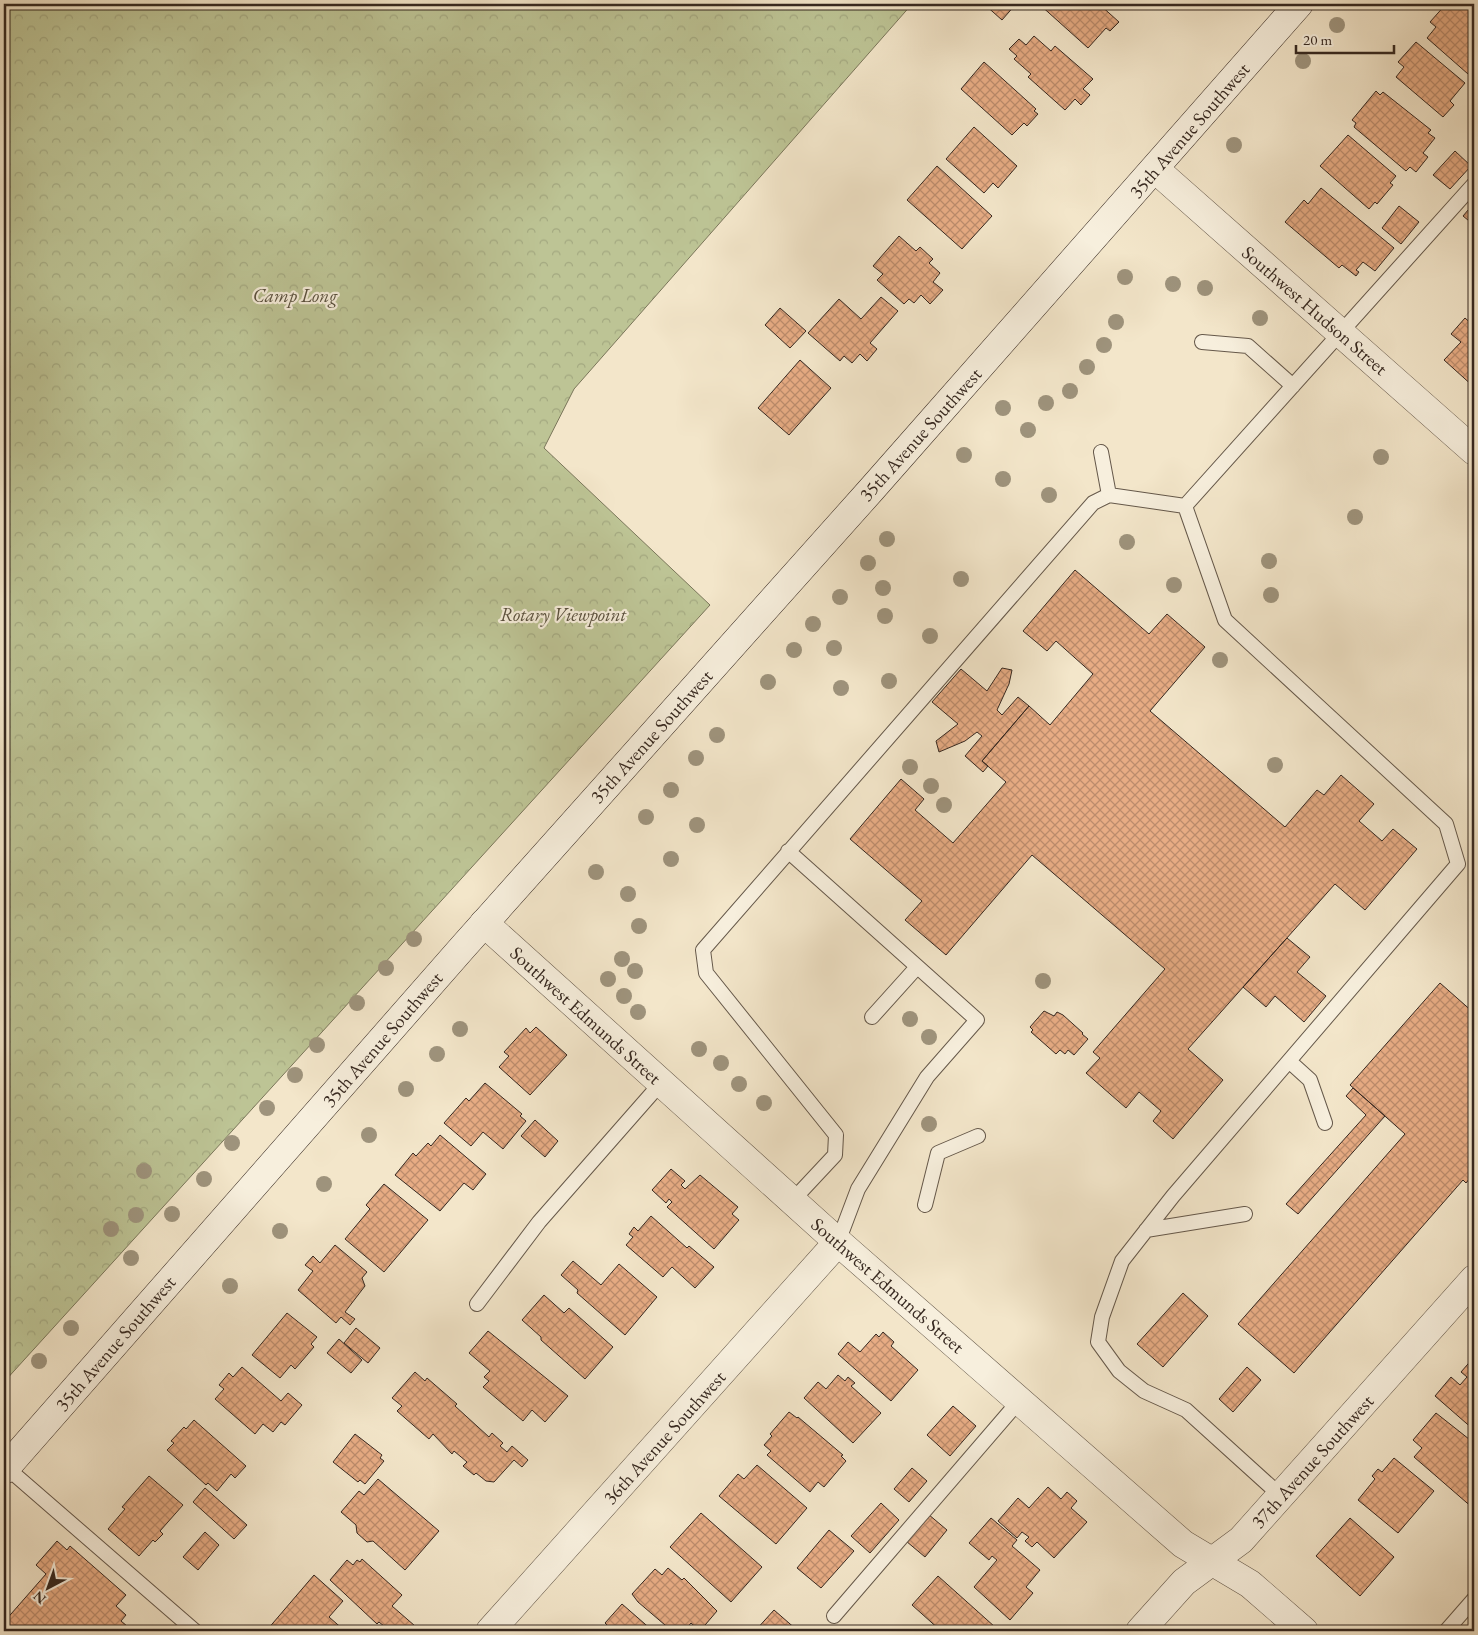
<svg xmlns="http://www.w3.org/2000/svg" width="1478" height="1635" viewBox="0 0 1478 1635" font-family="'EB Garamond',serif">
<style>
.park{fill:url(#park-crowns);stroke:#7a765a}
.building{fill:url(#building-cross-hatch);stroke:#362820}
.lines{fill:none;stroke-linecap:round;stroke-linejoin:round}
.service-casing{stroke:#65584a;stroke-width:16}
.minor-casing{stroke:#65584a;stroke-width:29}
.secondary-casing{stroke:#362820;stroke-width:29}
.service{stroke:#f7efdd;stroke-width:14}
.minor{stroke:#f7efdd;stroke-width:28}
.secondary{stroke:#f7efdd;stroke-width:28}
.tree{fill:#9e937c}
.labels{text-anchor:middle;stroke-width:4.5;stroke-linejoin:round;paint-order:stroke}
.street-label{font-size:19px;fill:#362820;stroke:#f7efdd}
.park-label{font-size:19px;font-style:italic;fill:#584f3d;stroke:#f7efdd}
</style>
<defs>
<pattern id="park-crowns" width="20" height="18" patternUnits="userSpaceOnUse" patternTransform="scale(1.25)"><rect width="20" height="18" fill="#bdc495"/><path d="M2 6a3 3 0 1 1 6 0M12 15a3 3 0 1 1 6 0" fill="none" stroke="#a3a880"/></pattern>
<pattern id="building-cross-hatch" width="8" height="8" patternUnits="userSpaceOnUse" patternTransform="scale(1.25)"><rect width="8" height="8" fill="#e7ac84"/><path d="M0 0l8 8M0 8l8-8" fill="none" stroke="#bc8c6c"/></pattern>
</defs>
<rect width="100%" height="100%" fill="#f3e6ca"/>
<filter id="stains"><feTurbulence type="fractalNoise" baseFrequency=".004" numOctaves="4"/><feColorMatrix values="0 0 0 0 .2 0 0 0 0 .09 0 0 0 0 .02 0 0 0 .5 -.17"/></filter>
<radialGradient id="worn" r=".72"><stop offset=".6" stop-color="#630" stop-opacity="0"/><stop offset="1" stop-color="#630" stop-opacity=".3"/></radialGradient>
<path class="park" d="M4,4H912L574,389L544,448L710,605L4,1382Z"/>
<path class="building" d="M984,4H1016L1002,20Z
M1039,4H1099L1119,22L1110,31L1106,28L1088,48Z
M1446,4L1452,10L1457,4H1467L1474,10V59L1471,56L1468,59L1474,67L1468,74L1427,38L1436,27L1430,22Z
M1034,36L1051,51L1055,46L1093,79L1083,89L1090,95L1081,105L1075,99L1065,110L1028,77L1031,74L1014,59L1017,56L1009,49L1019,39L1026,45Z
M1416,42L1465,83L1450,101L1454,105L1443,117L1396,77L1404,67L1398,62Z
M984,62L1036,109L1034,111L1038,114L1027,126L1024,123L1012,135L961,89Z
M1376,91L1380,95L1383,92L1431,130L1428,133L1435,138L1423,153L1428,157L1416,172L1410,167L1406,171L1354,127L1356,123L1352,120Z
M974,127L1017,166L998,188L993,183L984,193L946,159Z
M1348,135L1396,176L1390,183L1393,185L1377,204L1375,202L1369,209L1320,166Z
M1455,151L1471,166L1450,189L1433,175Z
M937,166L992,216L962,249L907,200Z
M1321,188L1394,248L1375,271L1363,262L1356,270L1359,272L1356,276L1342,265L1339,268L1285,222L1304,200L1308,204Z
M1474,203V225L1463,216Z
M1399,206L1419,222L1401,244L1382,228Z
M899,236L916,251L920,247L933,259L929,263L940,273L933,282L943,290L930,304L921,295L914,303L909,299L904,304L877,280L883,274L873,266Z
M881,297L898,311L870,343L877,349L867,361L860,354L852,363L844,356L840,361L808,333L839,299L861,319Z
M780,308L806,331L790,348L765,325Z
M1465,318L1474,326V387L1444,360L1461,342L1451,334Z
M800,360L831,388L789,435L758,408Z
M1075,570L1149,634L1167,614L1205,647L1150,711L1285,827L1317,790L1324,795L1341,775L1374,804L1359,821L1382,841L1393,829L1417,849L1365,910L1335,884L1188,1049L1223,1080L1173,1139L1153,1121L1161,1111L1139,1092L1126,1108L1086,1073L1100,1058L1093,1052L1165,969L1032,855L946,955L905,920L922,901L850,839L901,779L924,799L915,810L953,843L1006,782L982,761L1029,706L1050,725L1093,674L1056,641L1047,651L1023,631Z
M1002,668L1012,670L1009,684L997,710L1002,715L1018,697L1029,706L982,761L988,766L983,772L965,756L982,736L977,732L965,741L939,752L936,741L958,724L932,702L961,669L987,691Z
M1287,938L1310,957L1297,972L1326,996L1304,1022L1275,996L1266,1007L1243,987Z
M1440,983L1474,1013V1173L1466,1183L1463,1180L1294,1373L1238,1324L1405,1134L1350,1085Z
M1044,1011L1054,1016L1057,1012L1063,1015L1083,1033L1082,1034L1088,1039L1074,1055L1068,1050L1065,1054L1060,1050L1056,1054L1031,1032L1033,1030L1030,1027Z
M536,1027L567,1055L530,1095L499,1067L509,1056L504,1052L526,1028L530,1033Z
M485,1083L522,1114L520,1116L526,1121L503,1149L483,1132L471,1146L444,1123L466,1098L469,1101Z
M1353,1088L1385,1116L1298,1214L1286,1204L1366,1115L1346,1096Z
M535,1120L558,1141L545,1157L521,1136Z
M440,1135L486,1174L473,1190L464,1183L440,1211L395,1175L413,1153L416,1156L428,1143L431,1146Z
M671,1169L685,1181L681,1185L685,1189L700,1175L738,1207L732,1214L739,1220L714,1249L667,1207L672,1202L669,1199L666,1203L652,1190Z
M384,1184L428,1220L384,1272L345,1239L370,1209L366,1205Z
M651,1216L687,1248L689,1246L714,1267L695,1288L672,1267L663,1277L626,1245L633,1237L629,1234L634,1227L638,1231Z
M335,1245L367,1272L362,1278L365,1286L345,1312L355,1319L350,1325L341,1317L336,1323L298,1290L313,1271L305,1265L313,1256L320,1263Z
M573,1261L601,1285L619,1264L657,1297L625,1335L577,1293L578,1290L561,1275Z
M1183,1293L1208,1316L1163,1367L1137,1344Z
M544,1295L564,1313L569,1308L613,1347L585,1379L541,1340V1337L522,1320Z
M287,1313L317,1337L311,1344L314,1347L295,1369L291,1365L280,1378L252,1355Z
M356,1328L380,1348L368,1363L344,1343Z
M488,1331L568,1396L545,1422L532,1410L523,1421L483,1387L489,1381L484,1377L490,1371L469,1353Z
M883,1332L894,1342L891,1346L918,1370L891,1401L838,1354L848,1342L860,1352L876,1334L879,1337Z
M339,1339L362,1360L351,1373L327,1353Z
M1474,1357V1430L1435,1396L1451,1377L1460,1385L1467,1377L1461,1372Z
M242,1367L281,1401L288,1393L302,1405L285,1425L281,1422L273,1432L263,1424L255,1434L215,1399L224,1389L219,1385L229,1373L233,1377Z
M1247,1367L1261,1380L1233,1412L1219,1399Z
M415,1372L425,1381L427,1378L457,1404L455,1406L489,1437L492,1433L503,1443L500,1446L507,1452L512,1446L528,1460L522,1467L514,1460L494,1482L486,1481L476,1473L474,1475L463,1466L467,1462L454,1451L452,1454L433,1434L429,1439L397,1411L402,1406L392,1398Z
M838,1375L845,1381L848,1377L855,1383L851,1386L881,1413L853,1443L804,1398L818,1382L826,1389Z
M953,1406L976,1426L950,1456L927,1435Z
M789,1412L797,1418L798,1417L843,1455L841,1456L846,1461L824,1487L818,1482L810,1492L767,1455L771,1451L764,1445L772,1436L770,1434Z
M1436,1413L1474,1443V1509L1414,1457L1422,1448L1413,1440Z
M194,1420L246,1466L235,1478L231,1474L217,1491L208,1483L206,1485L167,1450L174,1443L171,1441L184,1427L186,1429Z
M355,1434L382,1455L380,1458L384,1461L365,1484L360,1480L358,1482L333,1462Z
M1394,1458L1434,1491L1398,1533L1358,1500L1375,1479L1372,1476L1378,1469L1382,1472Z
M757,1465L807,1508L776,1544L719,1496L738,1474L744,1479Z
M912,1468L927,1481L909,1502L894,1489Z
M149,1476L183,1505L160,1531L163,1534L155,1542L153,1540L139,1556L108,1529L125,1509L122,1507Z
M378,1479L439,1531L405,1570L373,1541L367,1542L357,1533L356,1525L341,1512L359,1491L364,1495Z
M1048,1487L1061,1499L1067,1492L1077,1501L1071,1508L1087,1522L1054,1558L1037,1542L1032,1547L1025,1541L1029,1537L1022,1532L1017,1538L998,1521L1018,1498L1029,1508Z
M205,1488L247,1525L234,1539L193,1502Z
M881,1503L899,1520L870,1553L851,1536Z
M701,1513L762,1567L731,1602L670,1547Z
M928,1514L947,1530L925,1557L906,1541Z
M991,1518L1017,1540L1012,1546L1040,1570L1026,1587L1033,1593L1010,1620L974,1587L997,1560L992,1556L989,1560L969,1543Z
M1350,1518L1394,1557L1360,1596L1316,1556Z
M829,1530L854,1551L821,1588L797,1568Z
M205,1532L219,1545L198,1570L183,1557Z
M57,1541L67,1550L70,1546L126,1595L116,1606L126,1615L121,1621L127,1626L123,1631L113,1629L111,1631H4V1622L46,1574L36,1565Z
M362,1559L402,1595L392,1606L415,1626L411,1631H390L379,1622L377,1624L330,1580L347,1560L353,1565L357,1560L360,1562Z
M668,1568L682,1580L684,1578L717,1611L700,1631L691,1623L684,1631H672L638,1602L632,1594L655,1569L662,1575Z
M314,1575L343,1601L329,1617L345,1631H268L267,1630Z
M938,1576L995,1627L991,1631H941L912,1605Z
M622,1604L653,1631H609L611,1629L605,1623Z
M774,1610L797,1630L796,1631H755Z"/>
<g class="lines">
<g class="service-casing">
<path id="service" d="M1202,342L1248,346L1293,386
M1101,452L1109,495
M1185,506L1225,620L1446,824L1458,864L1173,1196L1122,1261L1102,1317L1098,1342L1119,1371L1144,1391L1186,1410L1281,1496
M1185,506L1474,184
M788,851L977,1020L927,1077L858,1189L838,1242
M872,1017L917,967
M1289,1061L1310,1080L1325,1123
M792,1201L835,1155L836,1135L706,973L703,950L1093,503L1109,495L1185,506
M925,1205L938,1153L978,1136
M1146,1230L1245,1214
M477,1304L539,1222L661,1083
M6,1467L195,1631
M834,1616L1019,1401
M1446,1631L1474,1599"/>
</g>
<g class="minor-casing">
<path id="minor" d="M1155,169L1474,451
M484,923L838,1242L1183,1544L1250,1584L1304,1631
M490,1631L838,1242
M1140,1631L1184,1582L1241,1540L1474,1279"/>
</g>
<g class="secondary-casing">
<path id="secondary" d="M4,1470L463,947L871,490L1299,4"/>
</g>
<use href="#service" class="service"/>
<use href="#minor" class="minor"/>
<use href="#secondary" class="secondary"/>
</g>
<g class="tree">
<circle cx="1337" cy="25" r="8"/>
<circle cx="1303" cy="61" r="8"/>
<circle cx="1234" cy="145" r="8"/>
<circle cx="1125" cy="277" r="8"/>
<circle cx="1173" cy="284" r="8"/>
<circle cx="1205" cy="288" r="8"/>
<circle cx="1260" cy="318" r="8"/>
<circle cx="1116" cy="322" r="8"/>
<circle cx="1104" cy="345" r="8"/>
<circle cx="1087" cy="367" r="8"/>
<circle cx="1070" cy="391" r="8"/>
<circle cx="1046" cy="403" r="8"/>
<circle cx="1003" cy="408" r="8"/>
<circle cx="1028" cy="430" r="8"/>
<circle cx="964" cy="455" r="8"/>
<circle cx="1381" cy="457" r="8"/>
<circle cx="1003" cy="479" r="8"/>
<circle cx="1049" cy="495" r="8"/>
<circle cx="1355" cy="517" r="8"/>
<circle cx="887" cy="539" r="8"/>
<circle cx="1127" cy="542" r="8"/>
<circle cx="1269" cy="561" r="8"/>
<circle cx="868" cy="563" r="8"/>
<circle cx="961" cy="579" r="8"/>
<circle cx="1174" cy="585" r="8"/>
<circle cx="883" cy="588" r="8"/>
<circle cx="1271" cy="595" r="8"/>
<circle cx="840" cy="597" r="8"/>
<circle cx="885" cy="616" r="8"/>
<circle cx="813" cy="624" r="8"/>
<circle cx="930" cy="636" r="8"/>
<circle cx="834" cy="648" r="8"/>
<circle cx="794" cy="650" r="8"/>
<circle cx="1220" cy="660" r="8"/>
<circle cx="889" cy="681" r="8"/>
<circle cx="768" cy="682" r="8"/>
<circle cx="841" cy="688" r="8"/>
<circle cx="717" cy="735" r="8"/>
<circle cx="696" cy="758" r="8"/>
<circle cx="1275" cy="765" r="8"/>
<circle cx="910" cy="767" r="8"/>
<circle cx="931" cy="786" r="8"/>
<circle cx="671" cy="790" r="8"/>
<circle cx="944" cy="805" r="8"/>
<circle cx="646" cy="817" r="8"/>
<circle cx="697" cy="825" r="8"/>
<circle cx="671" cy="859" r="8"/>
<circle cx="596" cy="872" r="8"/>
<circle cx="628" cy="894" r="8"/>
<circle cx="639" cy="926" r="8"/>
<circle cx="414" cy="939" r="8"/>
<circle cx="622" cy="959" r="8"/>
<circle cx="386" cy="968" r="8"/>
<circle cx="635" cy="971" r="8"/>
<circle cx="608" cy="979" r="8"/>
<circle cx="1043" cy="981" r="8"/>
<circle cx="624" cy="996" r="8"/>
<circle cx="357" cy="1003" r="8"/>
<circle cx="638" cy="1012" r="8"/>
<circle cx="910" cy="1019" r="8"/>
<circle cx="460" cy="1029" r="8"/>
<circle cx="929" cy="1037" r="8"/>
<circle cx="317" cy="1045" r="8"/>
<circle cx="699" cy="1049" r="8"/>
<circle cx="437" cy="1054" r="8"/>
<circle cx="721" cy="1063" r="8"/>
<circle cx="295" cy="1075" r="8"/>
<circle cx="739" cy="1084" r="8"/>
<circle cx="406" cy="1089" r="8"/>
<circle cx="764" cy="1103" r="8"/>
<circle cx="267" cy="1108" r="8"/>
<circle cx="929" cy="1124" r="8"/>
<circle cx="369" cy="1135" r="8"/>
<circle cx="232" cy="1143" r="8"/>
<circle cx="144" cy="1171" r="8"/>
<circle cx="204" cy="1179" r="8"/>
<circle cx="324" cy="1184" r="8"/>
<circle cx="172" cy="1214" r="8"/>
<circle cx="136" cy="1215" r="8"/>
<circle cx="111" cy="1229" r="8"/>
<circle cx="280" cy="1231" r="8"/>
<circle cx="131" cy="1258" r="8"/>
<circle cx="230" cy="1286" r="8"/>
<circle cx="71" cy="1328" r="8"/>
<circle cx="39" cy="1361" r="8"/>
</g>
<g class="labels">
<g class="street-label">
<text transform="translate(1189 130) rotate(-49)" y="7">35th Avenue Southwest</text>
<text transform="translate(1315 310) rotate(41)" y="7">Southwest Hudson Street</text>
<text transform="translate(920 434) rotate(-48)" y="7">35th Avenue Southwest</text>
<text transform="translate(651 736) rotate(-48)" y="7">35th Avenue Southwest</text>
<text transform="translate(586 1015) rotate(42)" y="7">Southwest Edmunds Street</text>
<text transform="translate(382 1039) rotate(-49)" y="7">35th Avenue Southwest</text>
<text transform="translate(888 1285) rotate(41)" y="7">Southwest Edmunds Street</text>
<text transform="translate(115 1343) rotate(-49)" y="7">35th Avenue Southwest</text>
<text transform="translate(664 1437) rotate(-48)" y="7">36th Avenue Southwest</text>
<text transform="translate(1312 1461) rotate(-48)" y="7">37th Avenue Southwest</text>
</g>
<g class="park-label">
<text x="295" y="302">Camp Long</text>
<text x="563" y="621">Rotary Viewpoint</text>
</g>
</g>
<rect width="1478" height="1635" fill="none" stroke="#f3e6ca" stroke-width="20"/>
<rect x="5" y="5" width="1468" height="1625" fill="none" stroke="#362820" stroke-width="2.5"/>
<rect x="10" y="10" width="1458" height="1615" fill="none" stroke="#362820"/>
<g transform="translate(48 1588) rotate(221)" stroke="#f7efdd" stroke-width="4" paint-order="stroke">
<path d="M0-4L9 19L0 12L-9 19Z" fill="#362820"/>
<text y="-8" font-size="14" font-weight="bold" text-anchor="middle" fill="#362820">N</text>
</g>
<path d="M1296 45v8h98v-8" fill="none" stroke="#362820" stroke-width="2.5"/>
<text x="1303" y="45" font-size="15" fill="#362820" stroke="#f7efdd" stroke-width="4" paint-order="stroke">20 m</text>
<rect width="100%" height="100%" filter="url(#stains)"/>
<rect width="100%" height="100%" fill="url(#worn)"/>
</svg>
